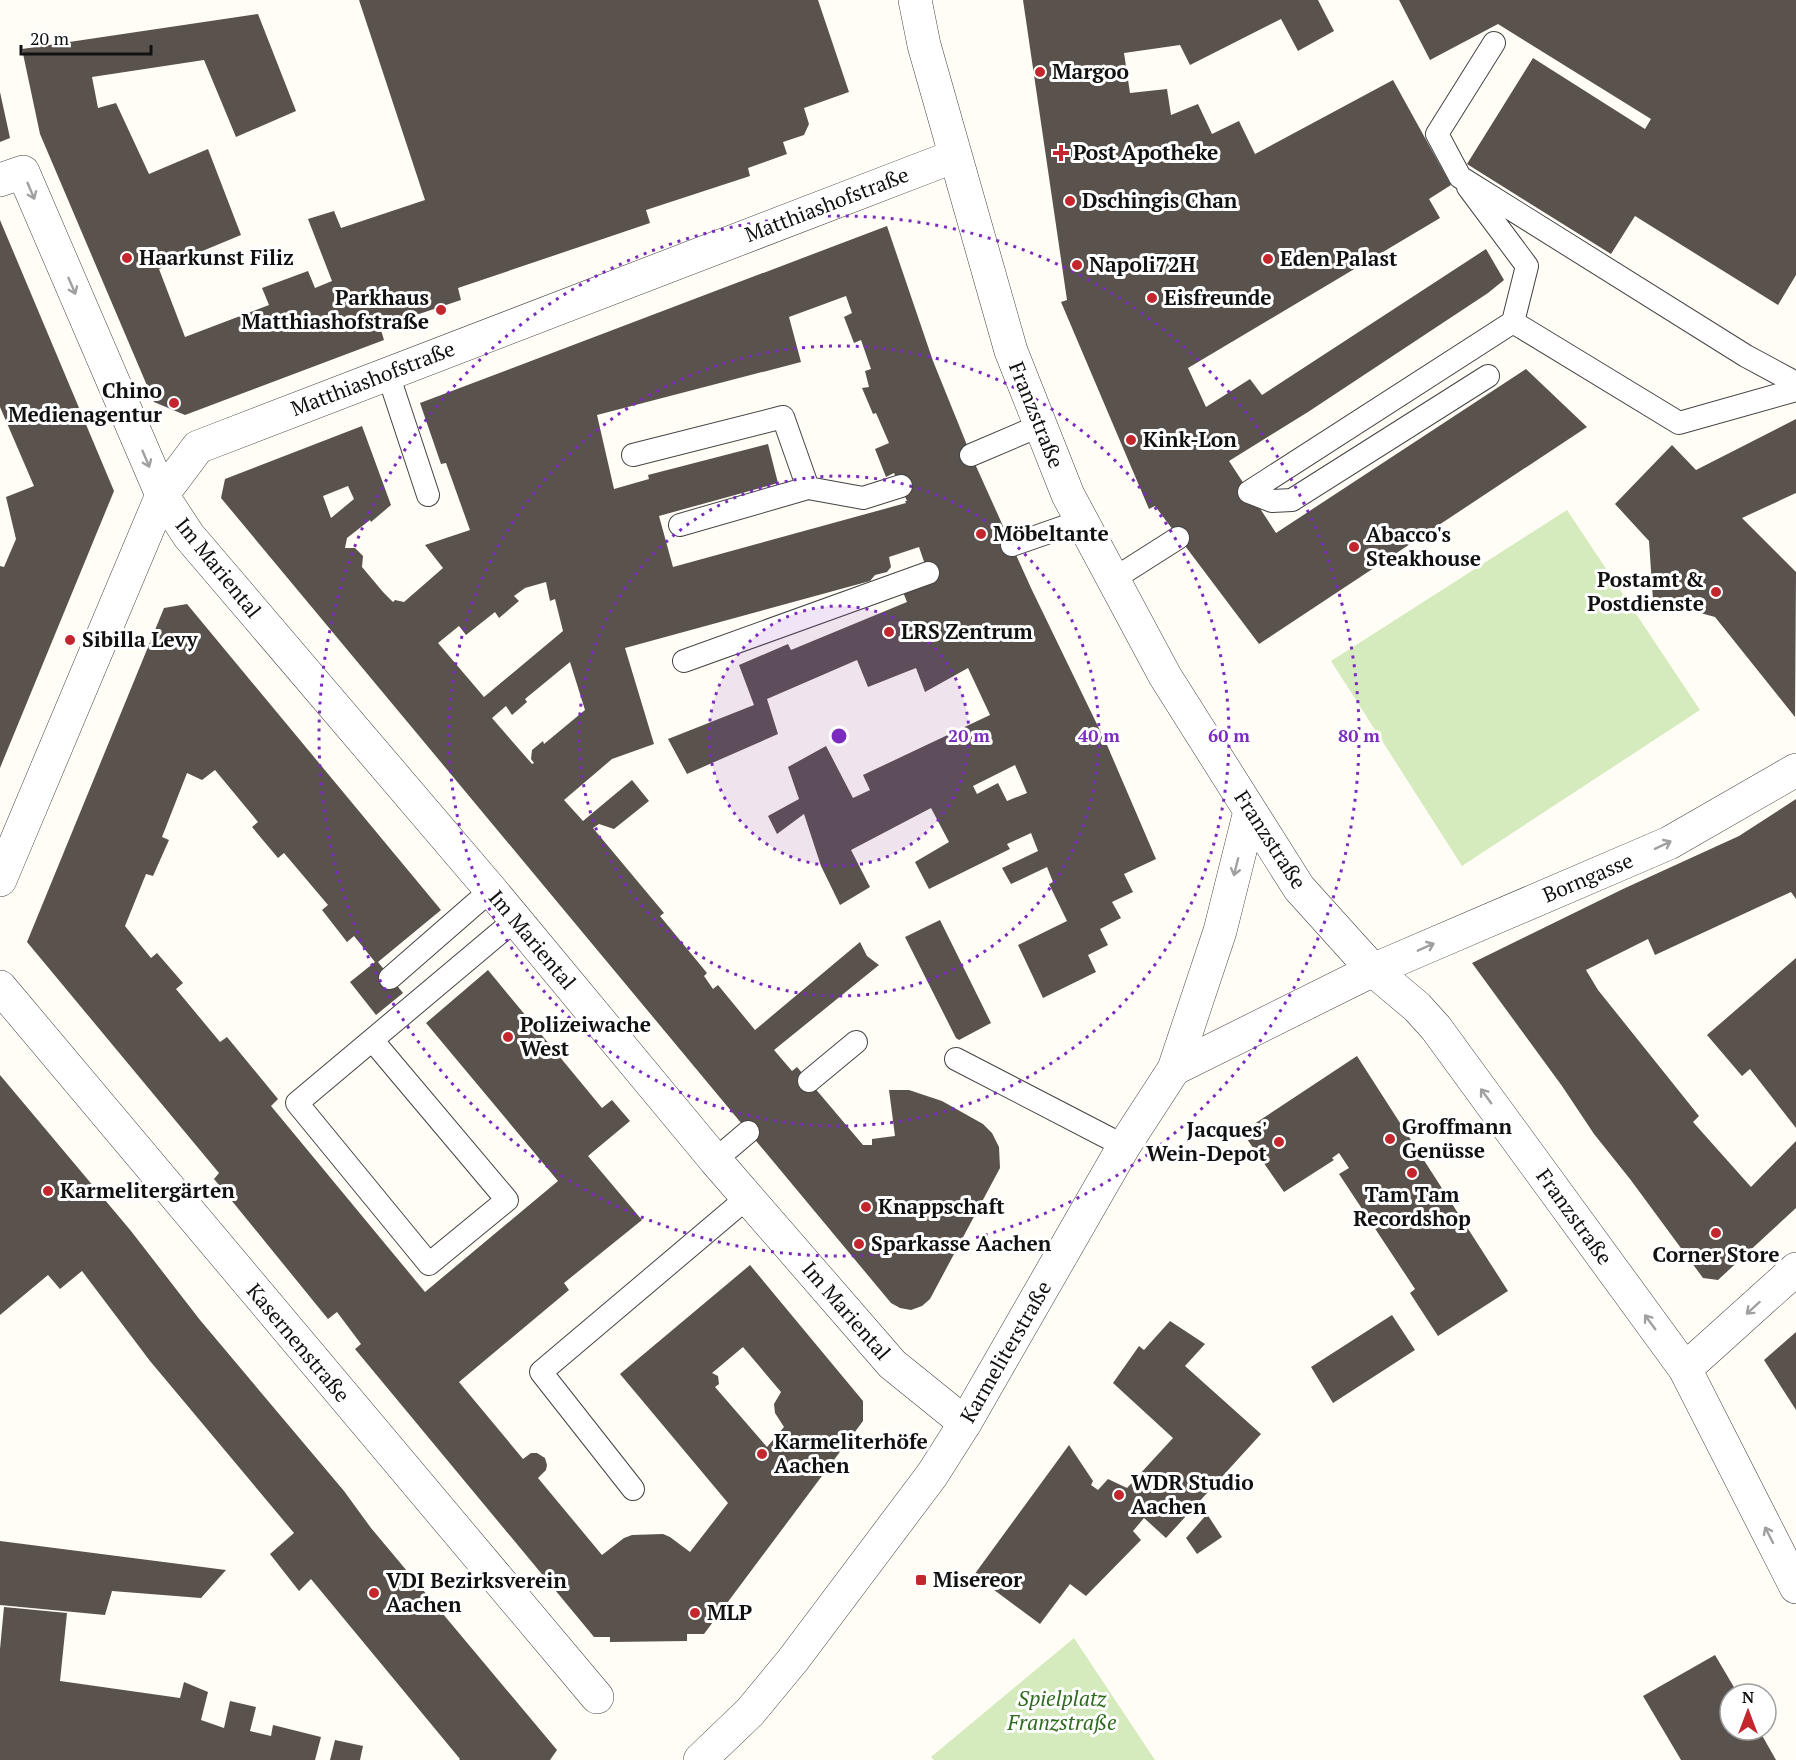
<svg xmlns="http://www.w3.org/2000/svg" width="1796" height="1760" viewBox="0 0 1796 1760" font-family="'PT Serif',serif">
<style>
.green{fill:#d5ebbd}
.building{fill:#5a524d;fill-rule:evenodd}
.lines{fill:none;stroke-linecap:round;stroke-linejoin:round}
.service-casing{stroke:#444;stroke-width:24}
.minor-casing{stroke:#444;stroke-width:34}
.tertiary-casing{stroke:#444;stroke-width:34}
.service{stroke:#fff;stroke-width:22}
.minor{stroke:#fff;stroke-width:33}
.tertiary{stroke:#fff;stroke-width:33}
.oneway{stroke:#a0a0a0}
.ring{fill:none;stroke:#7b2cbf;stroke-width:3;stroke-dasharray:3 6}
.poi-dot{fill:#c4262e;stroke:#fff;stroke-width:2}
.labels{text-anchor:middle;stroke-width:6;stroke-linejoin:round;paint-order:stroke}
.poi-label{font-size:21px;font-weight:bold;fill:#111;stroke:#fff;text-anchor:start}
.street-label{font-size:21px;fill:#111;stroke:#fff}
.park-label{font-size:21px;font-style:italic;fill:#2f6b1f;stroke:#fff}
.centre{fill:#7b2cbf;stroke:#fff;stroke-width:3}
.ring-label{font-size:18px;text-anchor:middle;font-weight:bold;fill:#7b2cbf;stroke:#fff;stroke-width:6;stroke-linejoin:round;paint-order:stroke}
</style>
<rect width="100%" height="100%" fill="#fffdf5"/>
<path class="green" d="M1567,510L1700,710L1462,866L1331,661Z
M1074,1638L1155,1760H934L931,1757Z"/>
<path class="building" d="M359,0H818L849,92L804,108L809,124L804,135L783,142L787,154L748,168L750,176L646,210L650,223L458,288L461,300L380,327L384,340L185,415L154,402L40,134L22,49L258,14L296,111L236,137L204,60L92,77L98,108L116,103L149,174L208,149L241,235L159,269L185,337L269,305L262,288L308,271L315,288L332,281L308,219L334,211L341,228L425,200Z
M1023,0H1318L1334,31L1298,51L1281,19L1190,65L1180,45L1124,53L1130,93L1167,89L1171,115L1198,104L1212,134L1239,121L1255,154L1393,80L1451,185L1429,199L1440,218L1188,368L1206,407L1250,379L1262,395L1486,249L1504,280L1488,293L1308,412L1229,461L1276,533L1526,369L1587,427L1259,644L1155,506L1149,509L1061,302L1067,300Z
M1399,0H1796V275L1778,305L1635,216L1611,254L1467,164L1533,58L1645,129L1651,119L1498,24L1430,60Z
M0,92L10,138L0,142Z
M0,220L114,491L0,768V566L4,567L16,539L6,497L34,486L0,407Z
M887,226L933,361L971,455L1031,588L1107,745L1156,859L1124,874L1133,892L1112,902L1121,918L1100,929L1108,945L1088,955L1096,972L1043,998L1018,945L1067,921L1049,884L1053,882L1047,867L1011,884L1002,868L1038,851L1031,833L1007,844L1010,849L929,889L915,862L949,842L931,808L851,850L870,887L840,905L821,866L804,814L777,834L768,816L799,799L788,767L826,746L853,798L870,790L863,775L990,715L968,668L925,692L916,668L868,687L857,660L767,699L778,734L687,774L668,739L754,705L739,665L788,644L791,650L907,602L903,592L931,582L919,547L889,557L891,567L887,572L875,575L870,581L625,648L654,744L612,759L564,800L583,821L632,780L649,801L614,829L599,824L593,828L664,913L660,916L707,973L704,976L713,989L718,985L755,1030L860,942L867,956L879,965L774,1050L792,1071L797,1067L863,1145H872V1139L895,1136L889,1090H909L942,1101L983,1124L992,1133L999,1147L1000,1168L930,1299L922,1306L911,1310L900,1308L891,1303L221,498L225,479L362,426L391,505L371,522L370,520L347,538L345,548H355L363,556L362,567L383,592L393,602L395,600L404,602L443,568L425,545L470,530L446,463L441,464L420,403ZM846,296L852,313L844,317L854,343L861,340L871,369L865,371L869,387L862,388L873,414L876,413L889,443L875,449L886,477L894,473L907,501H905L906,503L673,567L659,516L778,483L768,444L648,475L649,479L614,489L597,415L801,362L789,317ZM348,486L354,499L331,518L323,496ZM546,582L550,601L555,599L563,631L484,697L438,643L459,626L466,635L495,612L499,618L519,601L514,596L525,588ZM570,662L585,710L544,744L543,741L532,750L531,759L534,763L532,764L492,718L506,706L512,715L527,702L525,699ZM1015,765L1027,793L1007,801L998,783L977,794L973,786Z
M1796,419V493L1742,518L1796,572L1795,717L1715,617L1653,600L1649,541L1615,504L1672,445L1696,470Z
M187,604L441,910L378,962L403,993L376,1015L350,982L375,962L354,936L347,942L322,910L328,905L284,853L278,858L252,827L258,822L215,770L202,780L187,773L162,837L169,840L153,876L146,874L125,926L151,958L157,953L183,983L176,989L220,1042L227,1037L278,1099L271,1106L425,1292L558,1181L426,1023L488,970L602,1108L612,1100L630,1121L588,1156L642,1220L564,1283L569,1290L459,1382L523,1459L531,1453H537L545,1458L547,1465L546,1470L538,1478L602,1555L624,1538L632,1535L663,1534L670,1537L690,1552L728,1503L620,1374L750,1265L863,1401V1421L704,1634H687V1641L610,1642V1637H594L355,1349L361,1344L337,1312L328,1319L214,1179L219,1173L27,942L164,608ZM743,1347L781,1392L774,1404L775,1413L784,1427L767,1447L715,1387L719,1384L718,1376L712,1373Z
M1796,799V899L1791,892L1655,955L1648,939L1586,970L1598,990L1699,1116L1693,1122L1751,1187L1796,1141V1208L1718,1280L1703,1278L1630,1179L1594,1134L1562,1086L1472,963L1623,889L1739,836Z
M940,920L991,1023L959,1040L956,1038L905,937Z
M1796,958V1128L1750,1069L1742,1076L1707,1035Z
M1357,1056L1508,1291L1438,1336L1410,1293L1415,1289L1339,1174L1349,1168L1339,1153L1332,1158L1334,1160L1284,1192L1242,1132Z
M0,1075L131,1231L200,1320L344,1491L371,1528L557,1750L550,1760H459L460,1759L311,1579L299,1591L270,1554L294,1533L150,1361L82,1271L60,1289L48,1275L0,1315Z
M1392,1315L1415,1350L1333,1403L1311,1367Z
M1170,1321L1205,1344L1185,1366L1261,1434L1166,1538L1144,1518L1133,1531L1141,1540L1086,1596L1070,1584L1040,1624L974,1575L1069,1445L1093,1481L1091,1485L1098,1490L1108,1479L1127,1488L1173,1438L1113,1383L1139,1346L1144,1350Z
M1796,1332V1410L1764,1360Z
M1207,1514L1222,1537L1197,1554L1186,1538Z
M0,1541L226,1570L201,1598L112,1591L105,1615L0,1605Z
M4,1607L67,1613L60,1681L180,1698L184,1682L208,1692L201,1720L224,1728L230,1701L256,1707L250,1731L271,1736L273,1725L321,1737L315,1760H0V1649Z
M1715,1655L1738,1694H1730V1730H1759L1776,1760H1681L1643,1696Z
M335,1740L363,1746L360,1760H330Z"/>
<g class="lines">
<g class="service-casing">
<path id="service" d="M1494,43L1437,134L1460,177L1746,356L1796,383
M1513,322L1679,423L1796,390
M388,374L428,495
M633,455L783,417L808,488
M971,455L1039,426
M1249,492L1513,322L1527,266L1468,187
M1249,492L1272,501L1292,500L1488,376
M680,525L808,488L863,498L901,486
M1012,545L1081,521
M1112,580L1178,538
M684,661L928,573
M390,978L491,890
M373,1041L507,1200L429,1264L297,1103L515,920
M956,1059L1124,1146
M809,1081L856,1042
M715,1160L748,1132
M633,1489L541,1372L748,1197"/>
</g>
<g class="minor-casing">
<path id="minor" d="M0,180L23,172L162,495L189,536L491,890L715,1160L892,1364L965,1423
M1796,770L1669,843L1373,970L1417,1007L1436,1028L1685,1369L1796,1587
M0,880L162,495L198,447L955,156
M0,987L597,1697
M1685,1369L1796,1269"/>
</g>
<g class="tertiary-casing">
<path id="tertiary" d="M1174,1069L1220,931L1250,811
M700,1760L750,1712L793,1660L932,1475L965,1423L1124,1146L1174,1069L1373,970L1299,888L1165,676L1068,495L1011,351L924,45L915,0"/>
</g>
<use href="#service" class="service"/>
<use href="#minor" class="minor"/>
<use href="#tertiary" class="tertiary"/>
</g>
<defs><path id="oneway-shaft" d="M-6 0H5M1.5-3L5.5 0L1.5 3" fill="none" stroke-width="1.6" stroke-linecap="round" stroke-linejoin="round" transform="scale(1.5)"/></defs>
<g class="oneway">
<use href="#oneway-shaft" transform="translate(31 191) rotate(67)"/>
<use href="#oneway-shaft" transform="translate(72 286) rotate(67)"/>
<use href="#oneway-shaft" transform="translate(146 459) rotate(67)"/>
<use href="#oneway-shaft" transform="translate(1663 845) rotate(-25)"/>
<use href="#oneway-shaft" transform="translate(1236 867) rotate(104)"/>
<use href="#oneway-shaft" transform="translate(1426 947) rotate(-24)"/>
<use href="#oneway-shaft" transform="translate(1486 1096) rotate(-126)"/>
<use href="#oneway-shaft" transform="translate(1753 1308) rotate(138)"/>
<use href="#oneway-shaft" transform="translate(1650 1322) rotate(-126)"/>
<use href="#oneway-shaft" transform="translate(1769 1535) rotate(-117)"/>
</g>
<circle cx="839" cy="736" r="130" fill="#7b2cbf" fill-opacity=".12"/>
<g class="ring">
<circle cx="839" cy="736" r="130"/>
<circle cx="839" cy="736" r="260"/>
<circle cx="839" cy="736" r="390"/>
<circle cx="839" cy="736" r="520"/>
</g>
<g class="poi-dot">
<circle cx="1040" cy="72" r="6"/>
<path d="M1058 144h6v6h6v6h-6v6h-6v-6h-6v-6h6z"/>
<circle cx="1070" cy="201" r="6"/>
<circle cx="127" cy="258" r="6"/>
<circle cx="1268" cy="259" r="6"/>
<circle cx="1077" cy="265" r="6"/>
<circle cx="1152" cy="298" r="6"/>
<circle cx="441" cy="310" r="6"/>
<circle cx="174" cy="403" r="6"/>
<circle cx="1131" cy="440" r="6"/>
<circle cx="981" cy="534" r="6"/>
<circle cx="1354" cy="547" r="6"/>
<circle cx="1716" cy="592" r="6"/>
<circle cx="889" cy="632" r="6"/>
<circle cx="70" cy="640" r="6"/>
<circle cx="508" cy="1037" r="6"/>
<circle cx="1390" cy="1139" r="6"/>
<circle cx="1279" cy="1142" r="6"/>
<circle cx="1412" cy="1173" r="6"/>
<circle cx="48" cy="1191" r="6"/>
<circle cx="866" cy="1207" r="6"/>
<circle cx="1716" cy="1233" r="6"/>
<circle cx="859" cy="1244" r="6"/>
<circle cx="762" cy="1454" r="6"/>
<circle cx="1119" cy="1495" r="6"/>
<rect x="915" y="1574" width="12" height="12" rx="3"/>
<circle cx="374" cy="1593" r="6"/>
<circle cx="695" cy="1613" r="6"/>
</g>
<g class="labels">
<g class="poi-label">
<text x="1052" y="79">Margoo</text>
<text x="1073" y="160">Post Apotheke</text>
<text x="1082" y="208">Dschingis Chan</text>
<text x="139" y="265">Haarkunst Filiz</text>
<text x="1280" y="266">Eden Palast</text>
<text x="1089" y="272">Napoli72H</text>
<text x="429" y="305" text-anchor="end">Parkhaus<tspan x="429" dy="24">Matthiashofstraße</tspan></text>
<text x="1164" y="305">Eisfreunde</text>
<text x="162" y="398" text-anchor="end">Chino<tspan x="162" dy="24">Medienagentur</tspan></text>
<text x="1143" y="447">Kink-Lon</text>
<text x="993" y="541">Möbeltante</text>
<text x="1366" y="542">Abacco's<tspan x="1366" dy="24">Steakhouse</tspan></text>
<text x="1704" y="587" text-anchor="end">Postamt &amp;<tspan x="1704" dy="24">Postdienste</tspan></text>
<text x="901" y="639">LRS Zentrum</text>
<text x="82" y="647">Sibilla Levy</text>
<text x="520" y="1032">Polizeiwache<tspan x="520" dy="24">West</tspan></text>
<text x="1402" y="1134">Groffmann<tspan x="1402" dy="24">Genüsse</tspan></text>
<text x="1267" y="1137" text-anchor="end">Jacques'<tspan x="1267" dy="24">Wein-Depot</tspan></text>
<text x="60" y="1198">Karmelitergärten</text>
<text x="1412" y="1202" text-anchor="middle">Tam Tam<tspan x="1412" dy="24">Recordshop</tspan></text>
<text x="878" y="1214">Knappschaft</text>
<text x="871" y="1251">Sparkasse Aachen</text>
<text x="1716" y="1262" text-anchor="middle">Corner Store</text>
<text x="774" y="1449">Karmeliterhöfe<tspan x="774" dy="24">Aachen</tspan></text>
<text x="1131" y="1490">WDR Studio<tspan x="1131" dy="24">Aachen</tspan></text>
<text x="933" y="1587">Misereor</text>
<text x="386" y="1588">VDI Bezirksverein<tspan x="386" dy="24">Aachen</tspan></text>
<text x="707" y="1620">MLP</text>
</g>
<g class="street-label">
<text transform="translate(827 205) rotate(-21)" y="7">Matthiashofstraße</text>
<text transform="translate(373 379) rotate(-21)" y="7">Matthiashofstraße</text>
<text transform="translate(1036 415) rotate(68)" y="7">Franzstraße</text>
<text transform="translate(218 568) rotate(51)" y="7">Im Mariental</text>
<text transform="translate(1270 840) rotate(57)" y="7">Franzstraße</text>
<text transform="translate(1588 878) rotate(-23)" y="7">Borngasse</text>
<text transform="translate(532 940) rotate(50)" y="7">Im Mariental</text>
<text transform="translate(1574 1217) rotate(54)" y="7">Franzstraße</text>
<text transform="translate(846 1311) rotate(49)" y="7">Im Mariental</text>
<text transform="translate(298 1343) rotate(50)" y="7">Kasernenstraße</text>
<text transform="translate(1006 1352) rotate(-60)" y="7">Karmeliterstraße</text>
</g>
<g class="park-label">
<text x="1062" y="1706">Spielplatz<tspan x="1062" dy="24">Franzstraße</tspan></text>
</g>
</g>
<circle cx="839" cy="736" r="9" class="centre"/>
<g class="ring-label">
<text x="969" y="742">20 m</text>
<text x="1099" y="742">40 m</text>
<text x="1229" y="742">60 m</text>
<text x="1359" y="742">80 m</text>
</g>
<g transform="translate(1748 1712)"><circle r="28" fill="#ffffff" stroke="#a0a0a0" stroke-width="1.5"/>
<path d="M0-4.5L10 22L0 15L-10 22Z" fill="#c4262e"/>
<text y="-9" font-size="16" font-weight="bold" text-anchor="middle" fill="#111111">N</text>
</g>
<path d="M21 45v9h130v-9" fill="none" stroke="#111111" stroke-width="3"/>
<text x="30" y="45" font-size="18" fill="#111111" stroke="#ffffff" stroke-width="4.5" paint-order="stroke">20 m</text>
</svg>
